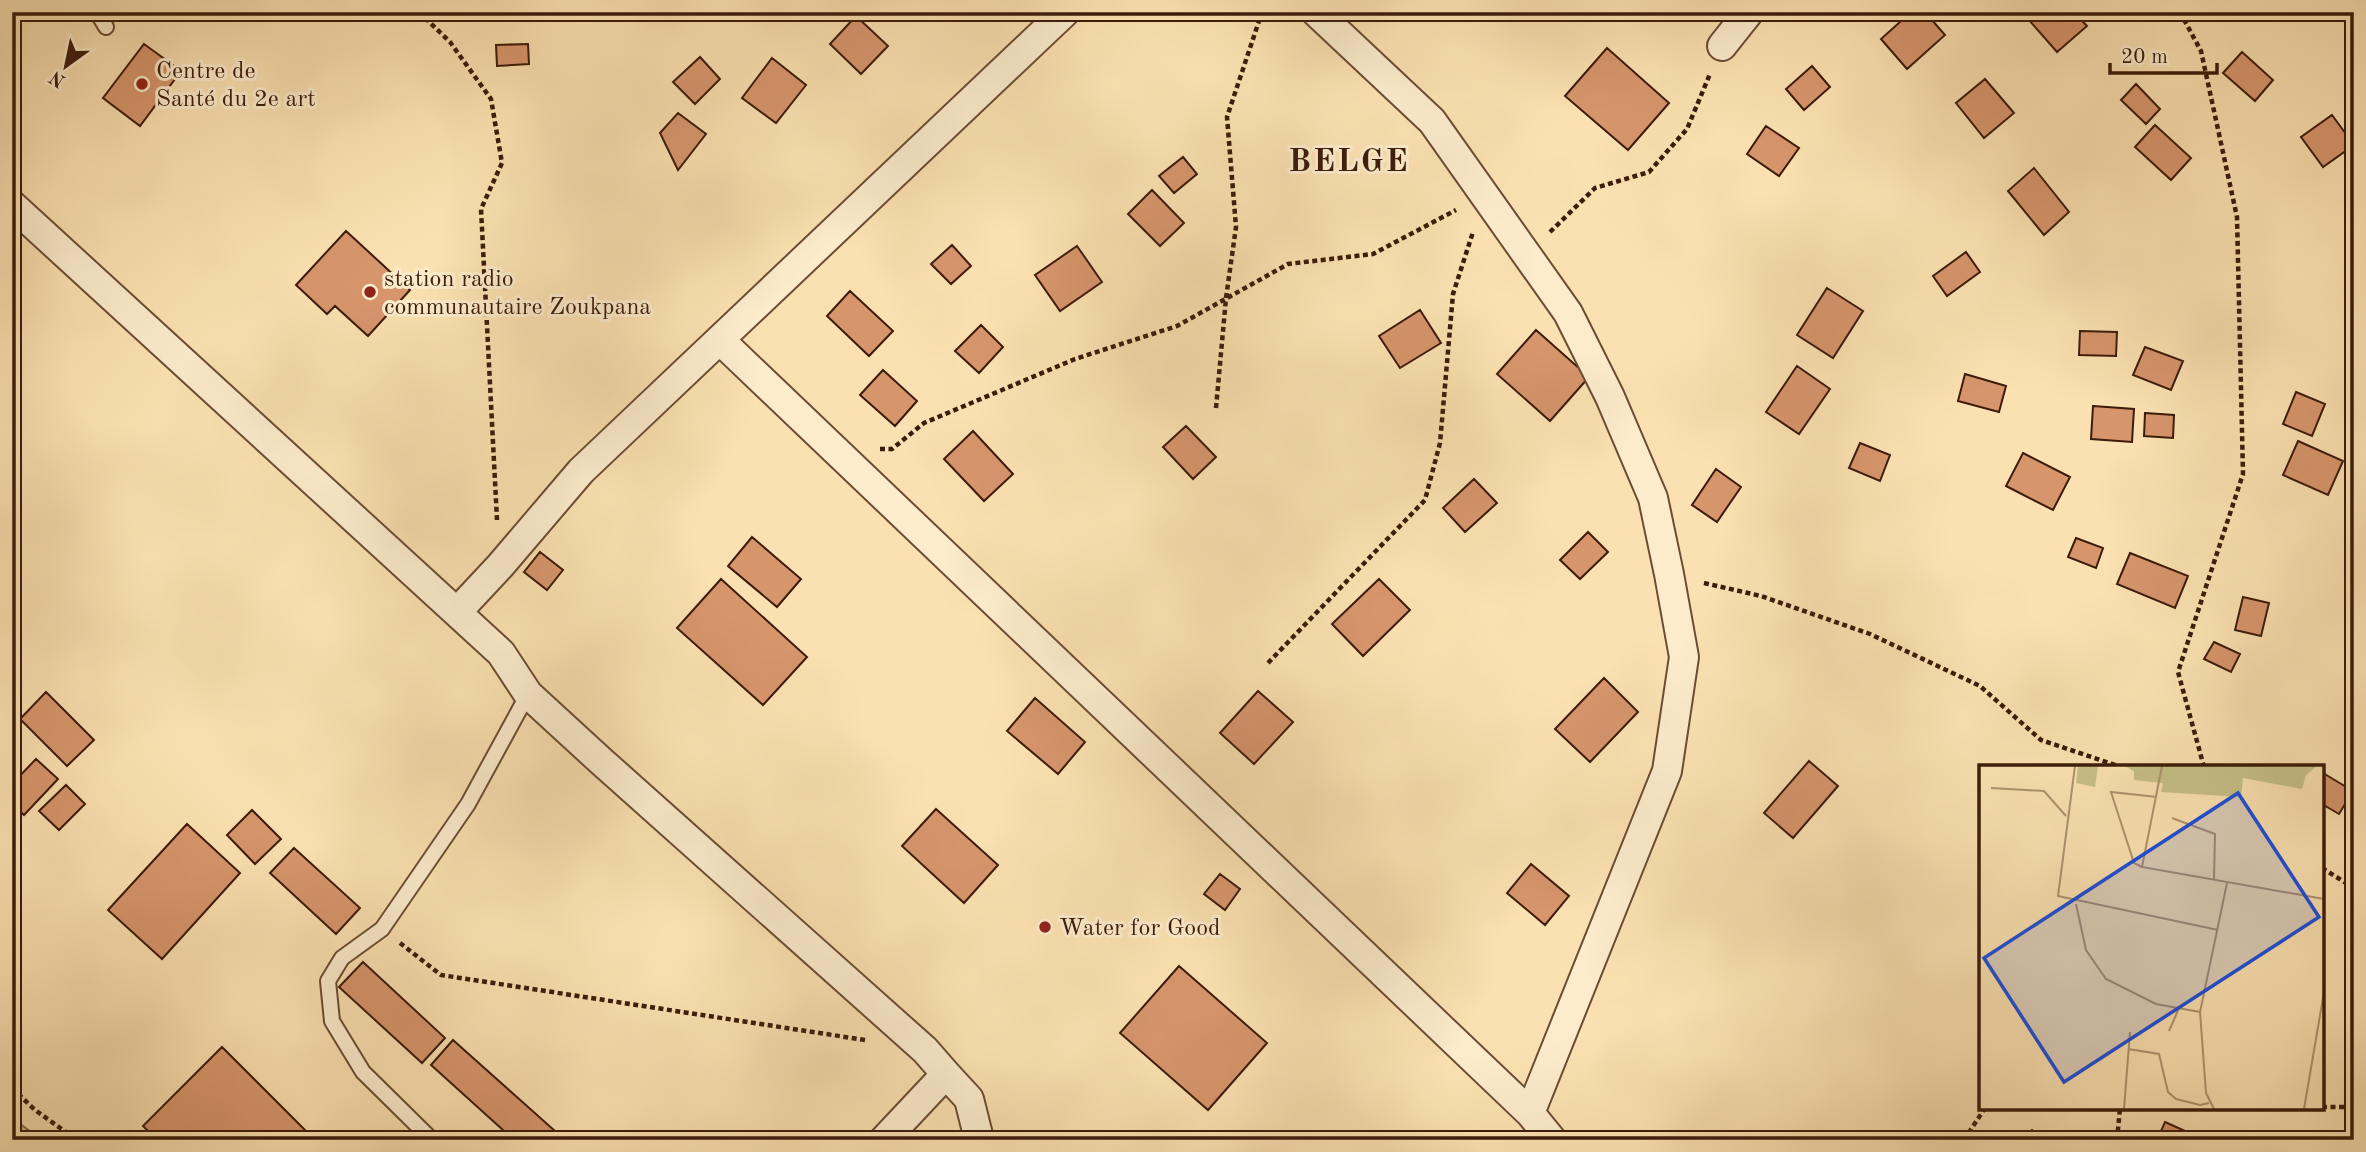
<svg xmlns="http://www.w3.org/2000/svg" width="2366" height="1152" viewBox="0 0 2366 1152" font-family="'Old Standard TT',serif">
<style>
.green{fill:#c6c187;stroke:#816e48;stroke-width:2}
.building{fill:#d7956c;stroke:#3c1b0a;stroke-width:2}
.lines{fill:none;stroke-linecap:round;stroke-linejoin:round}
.service-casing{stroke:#6c4c34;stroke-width:18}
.minor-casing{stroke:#6c4c34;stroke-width:32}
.path{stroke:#3c1b0a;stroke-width:4.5;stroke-dasharray:5 3.5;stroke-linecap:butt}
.service{stroke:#fceccc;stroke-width:14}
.minor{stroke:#fceccc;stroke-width:28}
.poi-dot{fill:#8f2418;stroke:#fceccc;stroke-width:2.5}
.labels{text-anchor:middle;stroke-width:6;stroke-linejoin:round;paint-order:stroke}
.poi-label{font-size:24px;fill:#3c1b0a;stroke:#fceccc;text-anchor:start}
.district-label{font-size:32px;font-weight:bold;letter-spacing:2px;fill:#3c1b0a;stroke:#fceccc}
.inset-road{fill:none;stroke:#af926e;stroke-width:2}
.view{fill:#1d4ed8;fill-opacity:0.15;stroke:#1d4ed8;stroke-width:3.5}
.inset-edge{fill:none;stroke:#3c1b0a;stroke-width:3.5}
</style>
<rect width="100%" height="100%" fill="#fbe1b1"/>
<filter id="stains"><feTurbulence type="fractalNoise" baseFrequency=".00286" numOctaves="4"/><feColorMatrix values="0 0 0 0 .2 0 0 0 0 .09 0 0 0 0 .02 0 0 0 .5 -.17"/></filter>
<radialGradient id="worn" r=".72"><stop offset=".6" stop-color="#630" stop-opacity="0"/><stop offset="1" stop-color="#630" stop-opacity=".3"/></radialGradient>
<path class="green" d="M12,1118L42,1140H12Z"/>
<path class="building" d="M1911,12H1925L1945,35L1907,69L1881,39Z
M2022,12H2074L2087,26L2057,52Z
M856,16L888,46L861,74L830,44Z
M144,44L181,71L140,126L103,98Z
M528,44L529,64L497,66L496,45Z
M1607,48L1669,103L1628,150L1565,96Z
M2242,52L2273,80L2255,101L2223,73Z
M700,57L720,79L695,104L673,82Z
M772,58L806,85L776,123L742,98Z
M1812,66L1830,87L1804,110L1786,89Z
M1985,79L2014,113L1984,138L1956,103Z
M2136,84L2160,109L2146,124L2121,100Z
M678,113L706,134L678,170L660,133Z
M2332,115L2354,145L2323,167L2301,137Z
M2155,125L2191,158L2171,180L2135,147Z
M1766,126L1799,148L1779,176L1747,154Z
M1183,157L1197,174L1174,193L1159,176Z
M2034,168L2069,212L2044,235L2008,191Z
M1152,190L1184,223L1160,246L1128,214Z
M346,231L410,290L368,336L335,306L327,314L296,285Z
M952,245L971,266L951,284L931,264Z
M1077,246L1102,282L1060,311L1035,275Z
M1966,252L1980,272L1947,296L1933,276Z
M1827,288L1863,311L1833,358L1797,335Z
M850,291L893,331L869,356L827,316Z
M1420,310L1441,343L1400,368L1379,336Z
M981,325L1003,347L979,373L955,351Z
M1536,330L1589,377L1550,421L1497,374Z
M2080,331L2117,332L2116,356L2079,355Z
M2145,347L2183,361L2171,390L2133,375Z
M1797,366L1830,389L1799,434L1766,412Z
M883,370L917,401L895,426L860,395Z
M1965,374L2006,386L1999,412L1958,401Z
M2296,392L2325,404L2312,436L2283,424Z
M2093,406L2134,409L2132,442L2091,439Z
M2145,413L2174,415L2173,438L2144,436Z
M1186,426L1216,457L1193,479L1163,447Z
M973,431L1013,474L984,501L944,459Z
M2298,441L2343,461L2328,495L2283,475Z
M1860,443L1890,455L1880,481L1849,468Z
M2023,453L2070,477L2053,510L2006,486Z
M1716,469L1741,487L1717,522L1692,505Z
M1474,479L1497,503L1465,532L1443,508Z
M1588,532L1608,552L1580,579L1560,560Z
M752,537L801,579L777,607L728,566Z
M2076,538L2103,548L2096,568L2068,557Z
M540,552L563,570L547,590L524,572Z
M2130,553L2188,576L2175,608L2117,584Z
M721,579L807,657L763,705L677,628Z
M1379,579L1410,610L1363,656L1332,624Z
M2243,597L2269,603L2261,636L2235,630Z
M2214,642L2240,654L2231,672L2204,659Z
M1604,678L1638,712L1590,762L1555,729Z
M1258,691L1293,722L1254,764L1220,733Z
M46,692L94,740L67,766L20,719Z
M1035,698L1085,742L1058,774L1007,731Z
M36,759L58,779L24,815L12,804V784Z
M1809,761L1838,786L1793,838L1764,813Z
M2323,773L2353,791L2339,814L2322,804Z
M66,785L85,804L59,830L39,811Z
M936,809L998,865L964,903L902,846Z
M252,810L281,839L255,864L227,835Z
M187,824L240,873L162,959L108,910Z
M294,848L360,908L336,934L270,873Z
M1531,864L1569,896L1545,925L1507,893Z
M1220,874L1240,889L1225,910L1204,894Z
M363,962L445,1038L422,1063L339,987Z
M1179,966L1267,1043L1208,1110L1120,1033Z
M453,1040L555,1131L547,1140H514L431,1065Z
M222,1047L315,1140H157L143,1126Z
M2165,1122L2205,1140H2157Z
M2032,1130L2047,1140H2025Z"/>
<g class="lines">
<g class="service-casing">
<path id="service" d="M97,12L106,27
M432,1140L363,1072L332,1021L328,981L342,958L382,929L468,804L528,694"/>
</g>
<g class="minor-casing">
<path id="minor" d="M1316,12L1432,121L1568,313L1610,397L1653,498L1669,574L1684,657L1667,771L1530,1113
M1722,46L1749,12
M12,205L501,653L528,694L601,761L925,1050L946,1074L884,1140
M721,341L1530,1113L1552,1140
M457,612L500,566L581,471L1065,12
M946,1074L969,1099L978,1135L977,1140"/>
</g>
<path class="path" d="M419,12L450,42L491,99L502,163L481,209L497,520
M2180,12L2201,51L2237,217L2243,474L2178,672L2204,767
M1550,232L1595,188L1649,172L1687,129L1710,74
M1216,408L1226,298L1236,227L1227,117L1262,12
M880,449H892L924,423L1075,359L1177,326L1288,264L1373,254L1456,210
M1704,583L1761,596L1870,634L1980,686L2041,740L2121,767
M1268,663L1425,500L1440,443L1453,294L1473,232
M2322,868L2354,888
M400,943L441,975L865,1040
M12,1088L35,1110L77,1140
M2322,1107H2354
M1964,1140L1985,1108
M2117,1140L2120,1108"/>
<use href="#service" class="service"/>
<use href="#minor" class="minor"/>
</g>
<g class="poi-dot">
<circle cx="142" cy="84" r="7"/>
<circle cx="370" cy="292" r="7"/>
<circle cx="1045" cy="927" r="7"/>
</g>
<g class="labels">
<g class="poi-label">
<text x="156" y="78">Centre de<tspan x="156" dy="28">Santé du 2e art</tspan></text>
<text x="384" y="286">station radio<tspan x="384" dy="28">communautaire Zoukpana</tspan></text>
<text x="1059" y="935">Water for Good</text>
</g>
<g class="district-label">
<text x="1349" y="171">BELGE</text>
</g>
</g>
<g transform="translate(1979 765)">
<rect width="345" height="345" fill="#fbe1b1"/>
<path d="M99,1H119L116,22L97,18ZM145,1H338L327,10L323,24L264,13L262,32L182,27L184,18L155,15V6Z" fill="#c6c187"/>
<path class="inset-road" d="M96,1L79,131L239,165M183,1L163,102L345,134M12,23L65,26L87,51M193,53L236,69L235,114M163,102L155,98L132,27L178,32M97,139L107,185L127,214L177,239L221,247M190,266L200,243M149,284L180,289L189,327L197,334L221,340L230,338M145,344L151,267M235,344L227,328L221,247L248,118M325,344L345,227"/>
<path class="view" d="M259,28L340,152L85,317L5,193Z"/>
<rect width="345" height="345" class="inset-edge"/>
</g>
<rect width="2366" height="1152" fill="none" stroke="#fbe1b1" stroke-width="42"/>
<rect x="14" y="14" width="2338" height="1124" fill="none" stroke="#3c1b0a" stroke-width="3.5"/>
<rect x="21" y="21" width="2324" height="1110" fill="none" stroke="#3c1b0a" stroke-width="2"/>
<g transform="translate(66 66) rotate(213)" stroke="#fceccc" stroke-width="5" paint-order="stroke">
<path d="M0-5L12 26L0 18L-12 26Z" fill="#3c1b0a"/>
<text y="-10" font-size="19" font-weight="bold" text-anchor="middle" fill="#3c1b0a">N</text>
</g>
<path d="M2110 63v10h107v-10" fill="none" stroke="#3c1b0a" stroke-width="3.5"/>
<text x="2121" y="63" font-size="21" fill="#3c1b0a" stroke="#fceccc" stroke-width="5" paint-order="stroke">20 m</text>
<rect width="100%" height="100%" filter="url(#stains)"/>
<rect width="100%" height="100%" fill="url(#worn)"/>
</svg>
